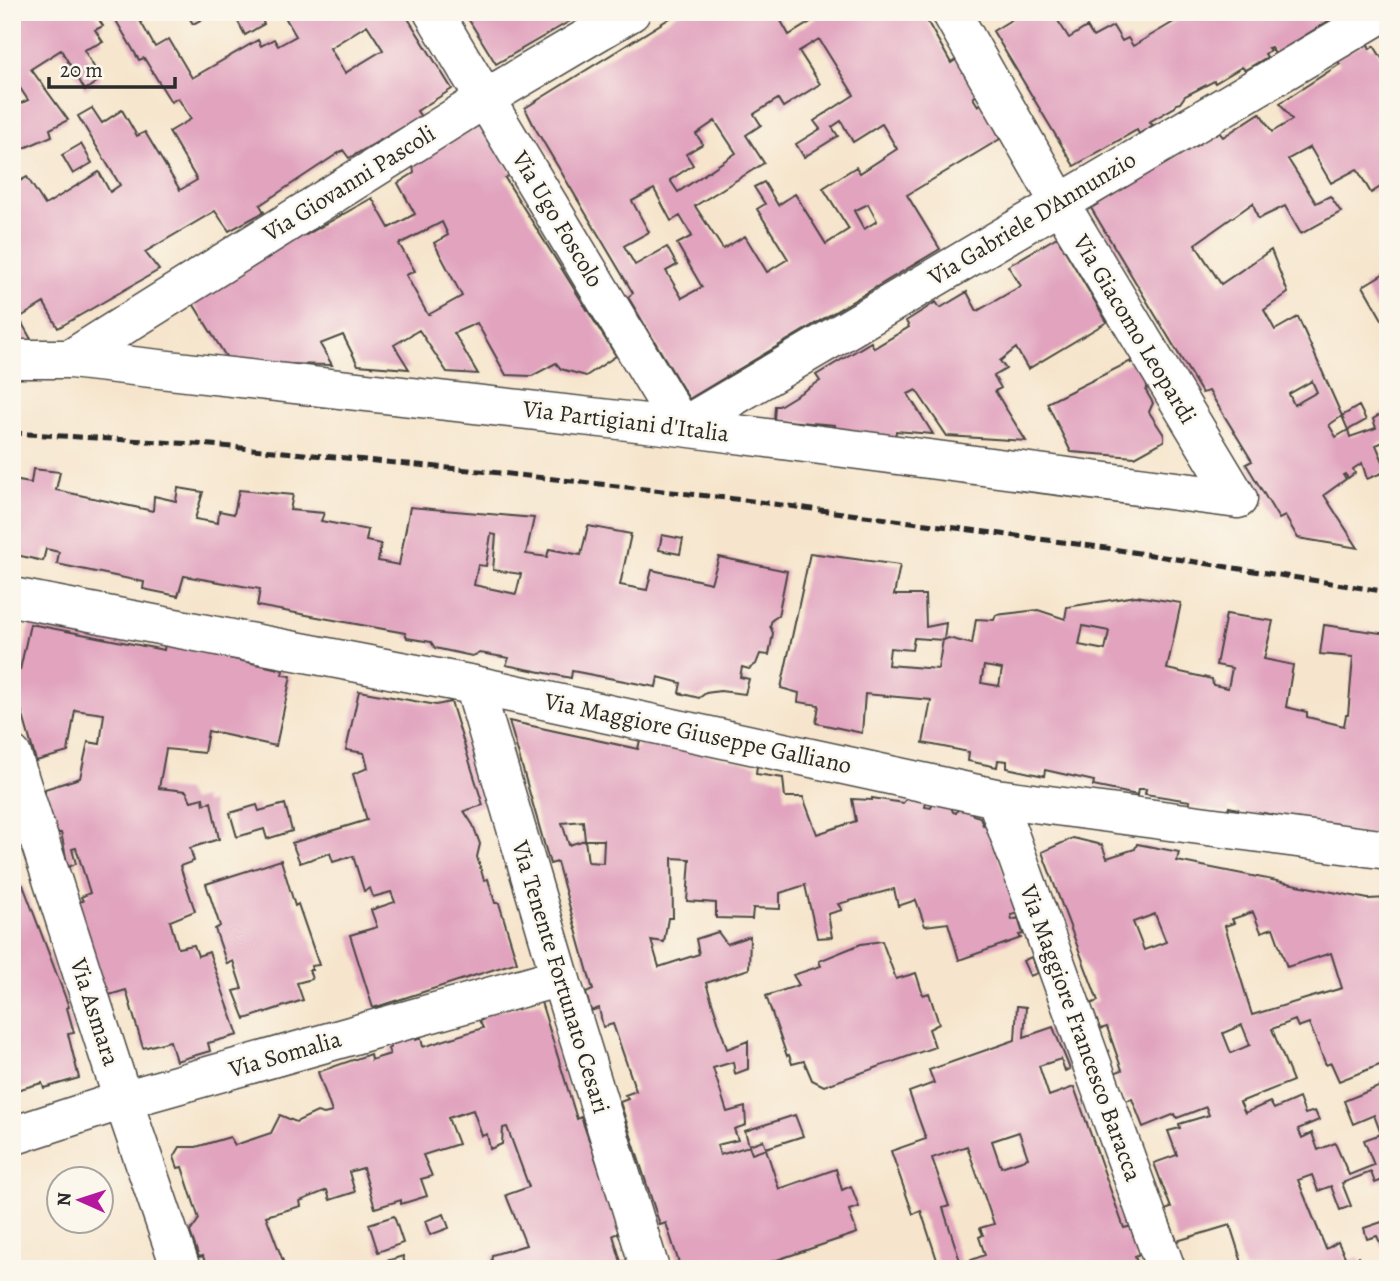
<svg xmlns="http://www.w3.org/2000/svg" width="1400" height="1281" viewBox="0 0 1400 1281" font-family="Alegreya,serif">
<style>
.building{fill:#e1a3be;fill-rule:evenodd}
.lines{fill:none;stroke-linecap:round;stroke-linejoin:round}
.minor-casing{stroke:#494743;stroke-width:41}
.minor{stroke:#fff;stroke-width:38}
.rail{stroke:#2b2b2b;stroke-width:5;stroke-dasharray:10 5;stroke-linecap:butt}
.labels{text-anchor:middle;stroke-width:5;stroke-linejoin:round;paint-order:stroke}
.street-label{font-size:24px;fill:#2b2b2b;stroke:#fbf7ec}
</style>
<rect width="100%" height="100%" fill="#fbf7ec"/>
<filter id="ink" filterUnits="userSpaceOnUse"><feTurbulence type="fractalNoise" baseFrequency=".0143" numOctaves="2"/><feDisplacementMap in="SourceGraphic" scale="14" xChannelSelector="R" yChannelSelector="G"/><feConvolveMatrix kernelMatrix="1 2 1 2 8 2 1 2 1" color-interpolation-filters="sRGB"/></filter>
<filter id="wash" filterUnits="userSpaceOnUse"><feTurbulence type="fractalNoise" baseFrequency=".00686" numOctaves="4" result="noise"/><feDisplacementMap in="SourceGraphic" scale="28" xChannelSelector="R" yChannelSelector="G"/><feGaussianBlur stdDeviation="1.57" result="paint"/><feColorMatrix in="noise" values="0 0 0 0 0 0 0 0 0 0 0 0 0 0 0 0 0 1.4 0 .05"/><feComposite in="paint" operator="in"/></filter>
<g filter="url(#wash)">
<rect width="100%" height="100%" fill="#f6e5cc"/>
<g id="blocks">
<path class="building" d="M12,12H94L103,26L95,30L103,42L84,50L101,79L85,90L61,50L31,69L68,120L50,129L52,136L22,149L12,132V111L15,109L13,107L28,100L14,79L12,80Z
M111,12H135L155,47L169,39L192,78L258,40L261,46L274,39L278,46L296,36L282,12H404L452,89L417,111L421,117L349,158L343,150L260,205L264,212L229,231L215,211L145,252L159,270L58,328L44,303L19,318L32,341L12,340V185L27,177L45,205L99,172L110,192L120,185L78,116L92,108L102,123L122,110L137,136L145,132L180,190L197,180L169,132L191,119L178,98L171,102L144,58L139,60ZM367,25L383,50L345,73L330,48Z
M186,12H217L193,24Z
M233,12H258L264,24L245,35Z
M464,12H574L577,17L496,64Z
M680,12H776L789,35L827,12H922L951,63L957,59L978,94L973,98L978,106L985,102L1003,131L997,134L1000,139L907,195L940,249L689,399L628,297L633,293L535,128L525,108ZM819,39L854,95L814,121L820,129L796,144L804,157L838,136L832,127L841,121L853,142L882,124L897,149L860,173L856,167L823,188L849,229L826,244L795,194L778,205L764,182L754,187L765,204L757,209L788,259L767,272L745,236L723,249L695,206L764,163L746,135L761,125L754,114L778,99L783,107L820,84L799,51ZM715,121L736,153L678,192L670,180L693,165L686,154L703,144L696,134ZM654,189L671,221L680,216L692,236L677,244L702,287L682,298L666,271L677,265L667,247L635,265L624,246L649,232L632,201ZM868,204L877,221L864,229L854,211Z
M1024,12H1061L1055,16L1069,38L1087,27L1093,37L1113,26L1122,41L1128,38L1133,46L1177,20L1172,12H1343L1275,54L1271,47L1268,48L1270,50L1265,54L1267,57L1245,70L1242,67L1215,83L1214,81L1185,96L1180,103L1176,104L1175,107L1149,122L1153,125L1139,134L1137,130L1074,166L993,31Z
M1367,42L1370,49L1374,46L1388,68V182L1371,193L1357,169L1331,183L1310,147L1288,159L1316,203L1330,196L1341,212L1301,234L1285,206L1258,219L1253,203L1195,244L1221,284L1271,250L1288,293L1264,310L1275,330L1298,317L1342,416L1329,425L1336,437L1348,430L1350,437L1376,428L1373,419L1388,410V440L1376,445L1387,471L1367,479L1362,463L1353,469L1355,473L1348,478L1345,474L1343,475L1346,479L1324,495L1358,548L1298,538L1285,516L1279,519L1246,464L1252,461L1209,391L1202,393L1091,208L1218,131L1223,137L1260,113L1272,132L1292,120L1280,103L1340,64L1335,59ZM1312,381L1317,392L1294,405L1289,394Z
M481,124L512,174L505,178L616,356L586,376L561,369L556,363L532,376L506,375L477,323L454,333L478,374L447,372L419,330L394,345L409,369L358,365L343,335L320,344L332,365L230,363L189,297L301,231L306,235L372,198L389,228L415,214L398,183L414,173L413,164ZM442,222L448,235L434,243L462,296L428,315L406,275L415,271L399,244Z
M81,144L92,163L73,174L62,155Z
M1057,237L1107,322L1028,369L1016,348L1000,361L1006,369L994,376L1001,388L995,391L1026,441L947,436L916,390L908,394L933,434L896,431L895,438L834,433L835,425L774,420L775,406H779L820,381L816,375L871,342L874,348L909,327L906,321L936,302L940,308L967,292L977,311L1021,286L1008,266Z
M1388,271V330L1363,286Z
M1138,360L1148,385L1146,391L1153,403L1149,412L1164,435V441L1135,457L1071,452L1047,403L1131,361V363Z
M1359,406L1366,420L1348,430L1342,416Z
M33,469L60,472L56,490L153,511L154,496L176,501L178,488L203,492L195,519L218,523L219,511L234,514L239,490L293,495L290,510L324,513L321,521L368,530L366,541L381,544L378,561L399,565L410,507L534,518L526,554L547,557L549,549L581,555L588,526L631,534L620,585L647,590L652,570L711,583L719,557L787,571L778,616L772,620L770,626L773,633L769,655L760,654L756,664L749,669L742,667L740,677L749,679L745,694L720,691L706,693L699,698L679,693L681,683L658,677L656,687L572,671L571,678L506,665L509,658L480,653L472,656L435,648L431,642L407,638L405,633L257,606L260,589L184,576L178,596L143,589L144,582L57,564L59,552L46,549L43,561L12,554V480L31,483ZM491,534L496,535L493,570L521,574L516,594L474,585L478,565L486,566Z
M662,535L683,539L680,554L659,550Z
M810,553L900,565L894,595H925L926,627L946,623L944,640L948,638L972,644L976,619L994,620L996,615L1038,610L1065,619L1067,607L1136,596L1181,603L1167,669L1212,679L1213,685L1228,688L1232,668L1216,665L1226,614L1273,621L1264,659L1293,665L1286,707L1307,712V717L1344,726L1346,715H1348L1353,657L1320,654L1324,625L1388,634V835L1361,834L1264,813L1263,817L1237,812L1238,809L1229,807L1228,813L1189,806L1190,801L1145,794L1146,789H1138L1137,795L1093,786L1094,781L1045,770L1044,776L1007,768V761L998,760L997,767L968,761L969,752L923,743L931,700L865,694L862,733L816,723L819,705L798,702L799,693L781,688ZM1083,626L1109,631L1105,650L1079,645ZM914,638L943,640L938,669L888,665L890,648L912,650ZM984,666L1002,669L999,686L981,683Z
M30,624L164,650L165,644L283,670L282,675L291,676L276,746L208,731L204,753L166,749L159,788L186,791L191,801L203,798L204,804L211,802L219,839L190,848L194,861L180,866L195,911L170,921L178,948L194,945L198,956L209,952L238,1035L208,1043L210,1051L176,1061L170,1041L143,1048L126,990L106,996L78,902L83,901L81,897L90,893L76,848L72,849L76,864L68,867L62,837L61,833H56L43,795L45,794V789L80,778L88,742L100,744L104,714L75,710L68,752L36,761L12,677V672L20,670Z
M359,691L436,705L451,702L483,805L464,811L473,825L480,844L477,857L484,880L488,879L495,903H499L517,962L373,1008L350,935L377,927L371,910L395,902L391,892L373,897L370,888L364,891L353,856L333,862L330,853L300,863L292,843L367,820L353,774L368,768L364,753L346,750Z
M509,721L638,749L640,740L757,765L756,774L783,778L785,797H803L817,834L856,821L852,799L872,800V798L903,803L907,798L926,802L925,807L931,808L933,803L951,807L953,812L956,813L958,809L971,812L973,815L980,817L983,825L986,824L1019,913L1011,915L1012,920L1018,918L1023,934L1019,935L1021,938L959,960L948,923L925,926L916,900L898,906L894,889L838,904L842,910L828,914L832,937L817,938L805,885L780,893V909L753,908L752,919L716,918V903L687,901L690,859L672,858L673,918H668L664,942L651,940L659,967L699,954L696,939L718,932L727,944L750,936L749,969L706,983L727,1049L748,1041V1069L735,1074L733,1062L713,1068L727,1112L745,1107L746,1125L734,1129L738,1140L717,1145L720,1155L749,1146L752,1154L766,1149L779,1189L836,1169L842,1190L851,1186L859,1207L849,1210L857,1233L750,1269H681L666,1223L660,1225L620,1102L628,1099L625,1095L636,1091L613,1024L603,1027L599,1008L591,1011L586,993L593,990L557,862L550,864ZM583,821L585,840L569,845L562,823ZM585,840H604L603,863L588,862Z
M285,804L292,831L267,839L264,829L237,837L230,813L257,805L259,811Z
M1073,838L1102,845L1107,858L1135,849L1137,844L1179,852L1177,861L1368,899L1388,898V1077L1382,1064L1339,1081L1331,1063L1326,1065L1309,1023L1298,1027L1295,1020L1272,1029L1293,1081L1240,1102L1245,1113L1270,1102L1274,1109L1299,1098L1305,1114L1315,1111L1319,1120L1298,1129L1302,1138L1312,1133L1318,1150L1335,1143L1349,1175L1374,1165L1364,1140L1381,1134L1374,1115L1353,1124L1344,1101L1388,1083V1178L1375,1183L1371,1172L1342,1183L1351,1206L1340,1210L1331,1186L1318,1191L1312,1175L1298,1180L1326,1249L1338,1242L1347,1261L1359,1257L1363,1269H1244L1230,1225L1177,1241L1165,1210L1171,1208L1154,1163L1177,1155L1168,1131L1180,1128L1179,1124L1209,1115L1206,1107L1177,1118L1175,1114L1143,1127L1132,1099L1125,1101L1114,1073L1122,1070L1107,1027L1100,1029L1090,1004L1098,1001L1042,852ZM1253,912L1261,932L1273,928L1287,967L1331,953L1342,988L1252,1015L1225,926L1234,923L1232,919ZM1155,914L1166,942L1144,950L1133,922ZM1242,1025L1250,1045L1231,1053L1223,1033Z
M281,860L295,906L298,904L319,965L311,966L312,970H309L312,979L297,983L303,1000L245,1019L234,991L242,989L233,961L227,964L215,929L220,926L206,884Z
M23,885L69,1007L67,1008L74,1033L68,1034L79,1078L44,1088L42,1083L13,1091L12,887Z
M882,941L896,979L916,973L923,995L929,993L939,1024L929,1029L935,1047L824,1086L812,1080L804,1061L792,1064L789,1055L787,1056L766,996L799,985L793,975L821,966L819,961L861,944Z
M1031,957L1038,973L1030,976L1023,961Z
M541,1002L577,1119L581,1117L621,1232L613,1235L621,1262L626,1261L628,1269H491L492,1255L526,1245L506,1195L529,1187L507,1127L503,1128L502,1144L490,1149L487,1134L482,1136L473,1110L448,1118L458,1144L423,1155L432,1176L421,1179L427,1196L401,1204V1200L375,1208L363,1168L349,1172L355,1192L330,1200L327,1190L300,1201L301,1206L266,1216L286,1269H207L203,1256L199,1257L190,1232L199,1219L182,1167L178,1168L174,1157L180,1147H196L230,1137L235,1145L271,1133L280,1115L296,1122L317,1112L324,1114L332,1112L318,1072L370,1054L371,1060L390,1054L388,1049L391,1047L390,1042L415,1036L416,1040L421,1038L423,1047L483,1028L479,1020H482L480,1014Z
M1017,1006L1026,1007L1024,1037L1053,1027L1070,1069L1065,1071L1061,1059L1039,1066L1049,1096L1074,1087L1124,1228L1132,1226L1142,1253L1135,1256L1139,1269H1019L1016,1263L1002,1269H940L921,1211L913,1214L891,1151L926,1139L909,1092L934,1083L929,1070L1015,1040ZM1019,1132L1028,1158L1001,1167L992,1141ZM967,1146L994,1224L980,1228L983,1235L979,1237L985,1255L961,1264L943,1208L949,1206L932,1158Z
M795,1115L803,1136L766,1148L763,1140L749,1145L745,1131Z
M444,1214L449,1228L430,1235L425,1221Z
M394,1216L403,1243L378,1252L369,1224Z
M1388,1220V1244L1382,1247L1377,1236L1367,1239L1364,1228Z
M403,1256L406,1269H363V1268Z"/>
</g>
</g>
<g filter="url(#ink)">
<use href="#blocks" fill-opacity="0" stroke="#494743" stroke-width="2"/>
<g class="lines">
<g class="minor-casing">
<path id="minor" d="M433,12L682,427L1384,12
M951,12L1059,202L1238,499
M12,359H70L682,427L1238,499
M70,359L486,98L631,12
M12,597L474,685L996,798L1388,850
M474,685L560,977L650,1269
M12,755L123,1100L181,1269
M996,798L1166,1269
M12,1136L123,1100L560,977"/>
</g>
<use href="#minor" class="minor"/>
<path class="rail" d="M12,433L211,445L500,473L744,500L1100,547L1388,592"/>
</g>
</g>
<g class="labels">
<g class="street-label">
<text transform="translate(349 183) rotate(-32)" y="8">Via Giovanni Pascoli</text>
<text transform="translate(1032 218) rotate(-31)" y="8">Via Gabriele D'Annunzio</text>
<text transform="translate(558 219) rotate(59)" y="8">Via Ugo Foscolo</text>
<text transform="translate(1135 329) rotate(59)" y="8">Via Giacomo Leopardi</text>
<text transform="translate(626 421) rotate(7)" y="8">Via Partigiani d'Italia</text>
<text transform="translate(698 733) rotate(12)" y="8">Via Maggiore Giuseppe Galliano</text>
<text transform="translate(561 977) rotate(73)" y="8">Via Tenente Fortunato Cesari</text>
<text transform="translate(95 1012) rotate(72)" y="8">Via Asmara</text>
<text transform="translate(1081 1033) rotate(70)" y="8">Via Maggiore Francesco Baracca</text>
<text transform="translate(285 1054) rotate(-16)" y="8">Via Somalia</text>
</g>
</g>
<rect width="1400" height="1281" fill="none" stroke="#fbf7ec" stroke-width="42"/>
<g transform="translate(80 1200) rotate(273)"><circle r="33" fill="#fbf7ec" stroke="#a8a59f" stroke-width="2"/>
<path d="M0-5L12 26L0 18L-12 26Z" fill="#b5179e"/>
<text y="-10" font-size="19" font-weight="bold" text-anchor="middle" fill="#2b2b2b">N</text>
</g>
<path d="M49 77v10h126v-10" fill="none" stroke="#2b2b2b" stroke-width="3.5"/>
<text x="60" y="77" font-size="21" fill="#2b2b2b" stroke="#fbf7ec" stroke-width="5" paint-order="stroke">20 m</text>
</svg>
